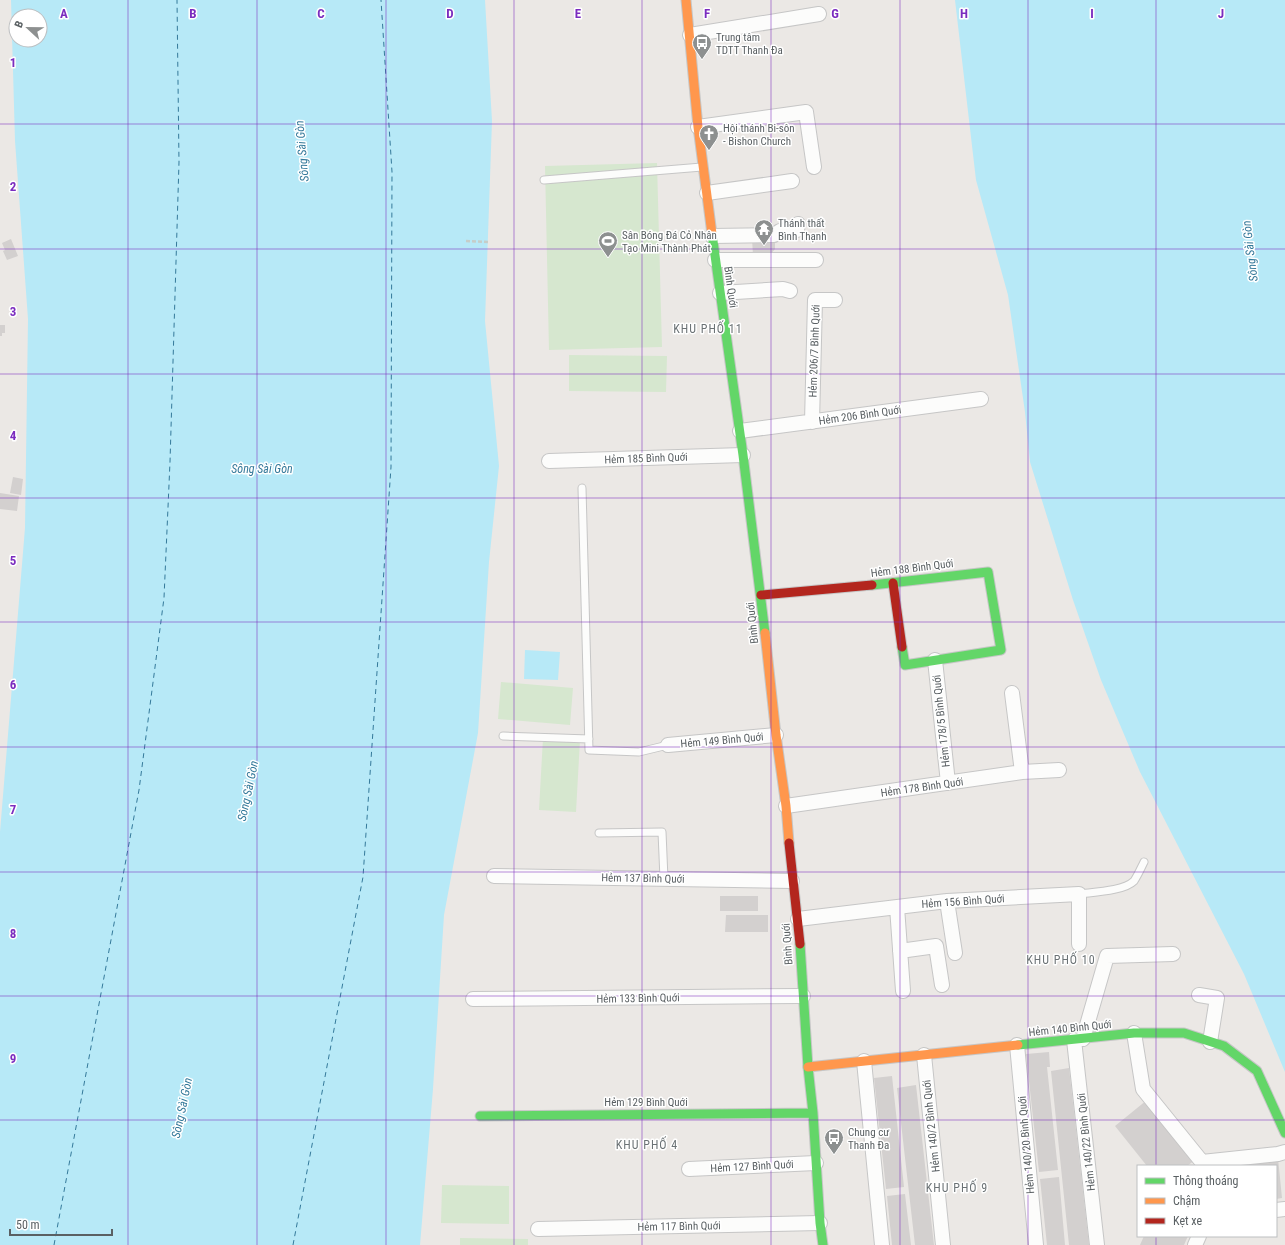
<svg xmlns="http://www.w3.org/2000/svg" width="1285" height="1245" viewBox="0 0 1285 1245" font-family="'Roboto Condensed',sans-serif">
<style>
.green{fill:#d6e7cf}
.water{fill:#b7e9f7;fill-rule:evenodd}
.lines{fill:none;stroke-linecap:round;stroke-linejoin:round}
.ferry{stroke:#34799a;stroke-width:1;stroke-dasharray:5 4;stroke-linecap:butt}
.building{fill:#d3d0cf}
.lane-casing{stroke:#c6c6c6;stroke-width:9}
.street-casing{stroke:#c6c6c6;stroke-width:16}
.fast-casing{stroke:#c6c6c6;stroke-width:11}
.slow-casing{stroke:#c6c6c6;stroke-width:11}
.jam-casing{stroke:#c6c6c6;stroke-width:11}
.path{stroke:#c6cdc8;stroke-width:2.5;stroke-dasharray:4 2;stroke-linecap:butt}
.lane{stroke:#fcfcfb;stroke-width:7}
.street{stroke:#fcfcfb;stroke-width:14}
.fast{stroke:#63d668;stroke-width:9}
.slow{stroke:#ff974d;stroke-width:9}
.jam{stroke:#b3261e;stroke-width:9}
.grid{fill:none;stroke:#7b2cbf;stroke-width:1;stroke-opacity:0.55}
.labels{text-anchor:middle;stroke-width:3;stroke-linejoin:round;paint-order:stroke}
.poi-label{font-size:11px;fill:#5a6063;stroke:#fff;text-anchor:start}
.street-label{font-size:11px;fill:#5a6063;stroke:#fff}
.water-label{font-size:12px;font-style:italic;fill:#34799a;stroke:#fff}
.neighbourhood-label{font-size:12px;letter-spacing:1px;fill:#6b7275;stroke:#fff}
.grid-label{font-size:13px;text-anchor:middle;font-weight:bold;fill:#7b2cbf;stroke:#fff;stroke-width:3;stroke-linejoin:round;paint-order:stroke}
</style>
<rect width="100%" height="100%" fill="#ebe8e5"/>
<path class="green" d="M657,163L662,347L549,350L545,166Z
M569,355L667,356L666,392L569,391Z
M501,682L573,688L570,725L498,719Z
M543,738L580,740L576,812L539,810Z
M442,1185L509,1186V1224L441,1223Z
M460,1238L528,1239V1245H460Z"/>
<path class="water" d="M11,0H485L492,121L485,321L499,466L489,562L478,733L444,915L433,1089L420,1245H0V832L25,528L28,319L15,141ZM16,16H40V40H16Z
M955,0H1285V1072L1244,974L1140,772L1101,680L1073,600L1030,462L1025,412L1008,295L976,180Z
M525,650L560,652L558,680L524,679Z"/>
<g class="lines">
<path class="ferry" d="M54,1245L139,790L164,598L170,462L179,162L177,0
M293,1245L363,877L391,467L392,172L381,0"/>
</g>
<path class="building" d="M769,237L775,242V249L770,255L753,256L752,238Z
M11,239L18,256L7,260L3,251L5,250L2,243Z
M0,325H5V333H2V336H0Z
M13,477L23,479L21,495L10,493Z
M0,493L19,496L17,511L0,509Z
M720,896H758V911H720Z
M726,915H768V932H725Z
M1049,1052L1050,1067H1047L1058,1170L1039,1172L1026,1054Z
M1069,1068L1089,1245H1069L1051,1071Z
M892,1076L904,1187L886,1189L874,1078Z
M916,1085L934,1245H915L897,1088Z
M1147,1100L1195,1160L1187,1166H1147L1115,1126Z
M1278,1158L1282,1198L1276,1199V1166H1207Z
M1059,1177L1065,1245H1047L1040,1179Z
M905,1194L911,1245H892L887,1196Z
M1144,1236H1188L1184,1245H1140Z"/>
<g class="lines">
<g class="lane-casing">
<path id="lane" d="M544,180L702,167
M582,488L589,750L639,752L668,745
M503,736L589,739
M599,833L662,832L664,879
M1079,894C1094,892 1124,891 1134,881C1138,875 1141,868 1144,862"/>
</g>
<g class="street-casing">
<path id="street" d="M690,35L819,14
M698,127L806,112L814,167
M707,193L792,181
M712,236L774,235L780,231L797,230L798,224
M715,260H816
M720,293L783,289L790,291
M812,422L815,300H835
M740,431L981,399
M549,461L743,455
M935,660L948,783
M1012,693L1022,772
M668,745L776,735
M786,806L1022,772L1059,770
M494,876L792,881
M947,901L955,953
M897,907L903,991
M798,919L947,901L1079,894V944
M900,951L936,946L942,985
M1199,995L1217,998L1210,1042
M473,999L803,996
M1134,1033L1143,1089L1202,1162L1278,1154L1285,1152
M1083,1039L1107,956L1173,954
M1074,1040L1097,1245
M1017,1045L1036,1245
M924,1055L943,1245
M864,1061L882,1245
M689,1169L816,1163
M1276,1210L1285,1209
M538,1229L820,1223
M1195,1245L1199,1236"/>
</g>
<g class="fast-casing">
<path id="fast" d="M712,234L743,455L765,633
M872,585L988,572L1001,650L905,665L902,647
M800,944L808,1067L813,1113L820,1223L823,1245
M1018,1045L1134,1033H1184L1224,1046L1257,1071L1285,1133
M480,1116L813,1113"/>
</g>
<g class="slow-casing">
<path id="slow" d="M686,0L698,127L712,234
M765,633L776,735L786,806L789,843
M808,1067L1018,1045"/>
</g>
<g class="jam-casing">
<path id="jam" d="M893,583L902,647
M761,595L872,585
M789,843L800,944"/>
</g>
<path class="path" d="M466,241L488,242"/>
<use href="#lane" class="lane"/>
<use href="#street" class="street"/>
<use href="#fast" class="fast"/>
<use href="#slow" class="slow"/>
<use href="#jam" class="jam"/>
</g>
<path class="grid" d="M128,0V1245M257,0V1245M386,0V1245M514,0V1245M642,0V1245M771,0V1245M900,0V1245M1028,0V1245M1156,0V1166M0,124H1285M0,249H1285M0,374H1285M0,498H1285M0,622H1285M0,747H1285M0,872H1285M0,996H1285M0,1120H1285M1156,1236V1245"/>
<defs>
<g id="bus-pin" transform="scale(1)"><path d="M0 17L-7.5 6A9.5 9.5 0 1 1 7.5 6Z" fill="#8d9090" stroke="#fff"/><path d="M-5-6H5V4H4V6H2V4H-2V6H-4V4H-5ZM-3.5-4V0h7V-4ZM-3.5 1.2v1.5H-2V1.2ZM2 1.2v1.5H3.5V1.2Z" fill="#fff"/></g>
<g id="church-pin" transform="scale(1)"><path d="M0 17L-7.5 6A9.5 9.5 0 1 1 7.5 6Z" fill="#8d9090" stroke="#fff"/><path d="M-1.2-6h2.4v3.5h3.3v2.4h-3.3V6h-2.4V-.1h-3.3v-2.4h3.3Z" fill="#fff"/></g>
<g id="temple-pin" transform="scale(1)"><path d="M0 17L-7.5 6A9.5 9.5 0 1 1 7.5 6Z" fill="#8d9090" stroke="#fff"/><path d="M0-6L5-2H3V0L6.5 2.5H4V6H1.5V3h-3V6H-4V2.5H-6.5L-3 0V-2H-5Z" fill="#fff"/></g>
<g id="stadium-pin" transform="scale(1)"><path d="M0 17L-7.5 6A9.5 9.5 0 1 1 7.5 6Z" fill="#8d9090" stroke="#fff"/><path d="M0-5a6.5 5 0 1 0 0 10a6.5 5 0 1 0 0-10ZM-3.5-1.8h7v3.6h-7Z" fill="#fff"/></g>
</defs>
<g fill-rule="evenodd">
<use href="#bus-pin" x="702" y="43"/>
<use href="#church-pin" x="709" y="134"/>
<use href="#temple-pin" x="764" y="229"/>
<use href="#stadium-pin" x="608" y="241"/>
<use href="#bus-pin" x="834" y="1138"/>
</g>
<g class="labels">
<g class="poi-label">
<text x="716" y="41">Trung tâm<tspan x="716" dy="13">TDTT Thanh Đa</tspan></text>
<text x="723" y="132">Hội thánh Bi-sôn<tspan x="723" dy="13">- Bishon Church</tspan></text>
<text x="778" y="227">Thánh thất<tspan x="778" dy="13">Bình Thạnh</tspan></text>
<text x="622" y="239">Sân Bóng Đá Cỏ Nhân<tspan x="622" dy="13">Tạo Mini Thành Phát</tspan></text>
<text x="848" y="1136">Chung cư<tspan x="848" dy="13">Thanh Đa</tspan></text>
</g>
<g class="street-label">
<text transform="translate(731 287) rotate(82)" y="4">Bình Quới</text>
<text transform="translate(814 351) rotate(-88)" y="4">Hẻm 206/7 Bình Quới</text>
<text transform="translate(860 415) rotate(-8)" y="4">Hẻm 206 Bình Quới</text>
<text transform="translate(646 458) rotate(-2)" y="4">Hẻm 185 Bình Quới</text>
<text transform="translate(912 568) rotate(-7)" y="4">Hẻm 188 Bình Quới</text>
<text transform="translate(752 623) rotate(-96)" y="4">Bình Quới</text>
<text transform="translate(941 721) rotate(-96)" y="4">Hẻm 178/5 Bình Quới</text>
<text transform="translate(722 740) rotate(-5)" y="4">Hẻm 149 Bình Quới</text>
<text transform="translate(922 787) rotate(-8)" y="4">Hẻm 178 Bình Quới</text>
<text transform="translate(643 878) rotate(1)" y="4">Hẻm 137 Bình Quới</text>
<text transform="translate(963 901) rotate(-4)" y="4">Hẻm 156 Bình Quới</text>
<text transform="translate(787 944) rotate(-94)" y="4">Bình Quới</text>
<text transform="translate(638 998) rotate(-1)" y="4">Hẻm 133 Bình Quới</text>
<text transform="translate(1070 1028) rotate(-6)" y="4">Hẻm 140 Bình Quới</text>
<text x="646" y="1106">Hẻm 129 Bình Quới</text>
<text transform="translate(931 1126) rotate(-96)" y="4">Hẻm 140/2 Bình Quới</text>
<text transform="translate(1086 1142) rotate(-96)" y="4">Hẻm 140/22 Bình Quới</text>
<text transform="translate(1026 1145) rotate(-95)" y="4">Hẻm 140/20 Bình Quới</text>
<text transform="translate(752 1166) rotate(-3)" y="4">Hẻm 127 Bình Quới</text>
<text transform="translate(679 1226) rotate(-1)" y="4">Hẻm 117 Bình Quới</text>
</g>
<g class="water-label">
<text transform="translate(302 151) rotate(-95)" y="4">Sông Sài Gòn</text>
<text transform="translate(1250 251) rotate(-97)" y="4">Sông Sài Gòn</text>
<text x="262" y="473">Sông Sài Gòn</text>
<text transform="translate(248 791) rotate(-78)" y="4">Sông Sài Gòn</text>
<text transform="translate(182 1108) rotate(-78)" y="4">Sông Sài Gòn</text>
</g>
<g class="neighbourhood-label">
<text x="708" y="333">KHU PHỐ 11</text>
<text x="1061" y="964">KHU PHỐ 10</text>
<text x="647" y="1149">KHU PHỐ 4</text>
<text x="957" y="1192">KHU PHỐ 9</text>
</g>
</g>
<g class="grid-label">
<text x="64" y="18">A</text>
<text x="193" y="18">B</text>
<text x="321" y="18">C</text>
<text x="450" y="18">D</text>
<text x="578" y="18">E</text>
<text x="707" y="18">F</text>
<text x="835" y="18">G</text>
<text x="964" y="18">H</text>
<text x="1092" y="18">I</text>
<text x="1221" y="18">J</text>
<text x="13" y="67">1</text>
<text x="13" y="191">2</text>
<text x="13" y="316">3</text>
<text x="13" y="440">4</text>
<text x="13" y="565">5</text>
<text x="13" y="689">6</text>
<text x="13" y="814">7</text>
<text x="13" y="938">8</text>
<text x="13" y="1063">9</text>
</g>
<rect x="1137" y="1165" width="140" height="72" fill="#ffffff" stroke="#bdbfc1"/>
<rect x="1145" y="1178" width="20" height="6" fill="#63d668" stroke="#bdbfc1"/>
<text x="1173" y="1185" font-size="12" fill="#5a6063">Thông thoáng</text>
<rect x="1145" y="1198" width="20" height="6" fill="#ff974d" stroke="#bdbfc1"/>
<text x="1173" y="1205" font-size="12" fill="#5a6063">Chậm</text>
<rect x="1145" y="1218" width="20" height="6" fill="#b3261e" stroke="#bdbfc1"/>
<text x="1173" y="1225" font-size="12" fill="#5a6063">Kẹt xe</text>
<g transform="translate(28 28) rotate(292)"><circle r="19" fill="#ffffff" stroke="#bdbfc1"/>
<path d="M0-3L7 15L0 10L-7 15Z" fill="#8d9090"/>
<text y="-6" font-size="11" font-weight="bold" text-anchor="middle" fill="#5a6063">B</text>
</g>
<path d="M10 1229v6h102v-6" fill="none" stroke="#5a6063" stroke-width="2"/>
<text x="16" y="1229" font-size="12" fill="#5a6063" stroke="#ffffff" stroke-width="3" paint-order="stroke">50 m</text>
</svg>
